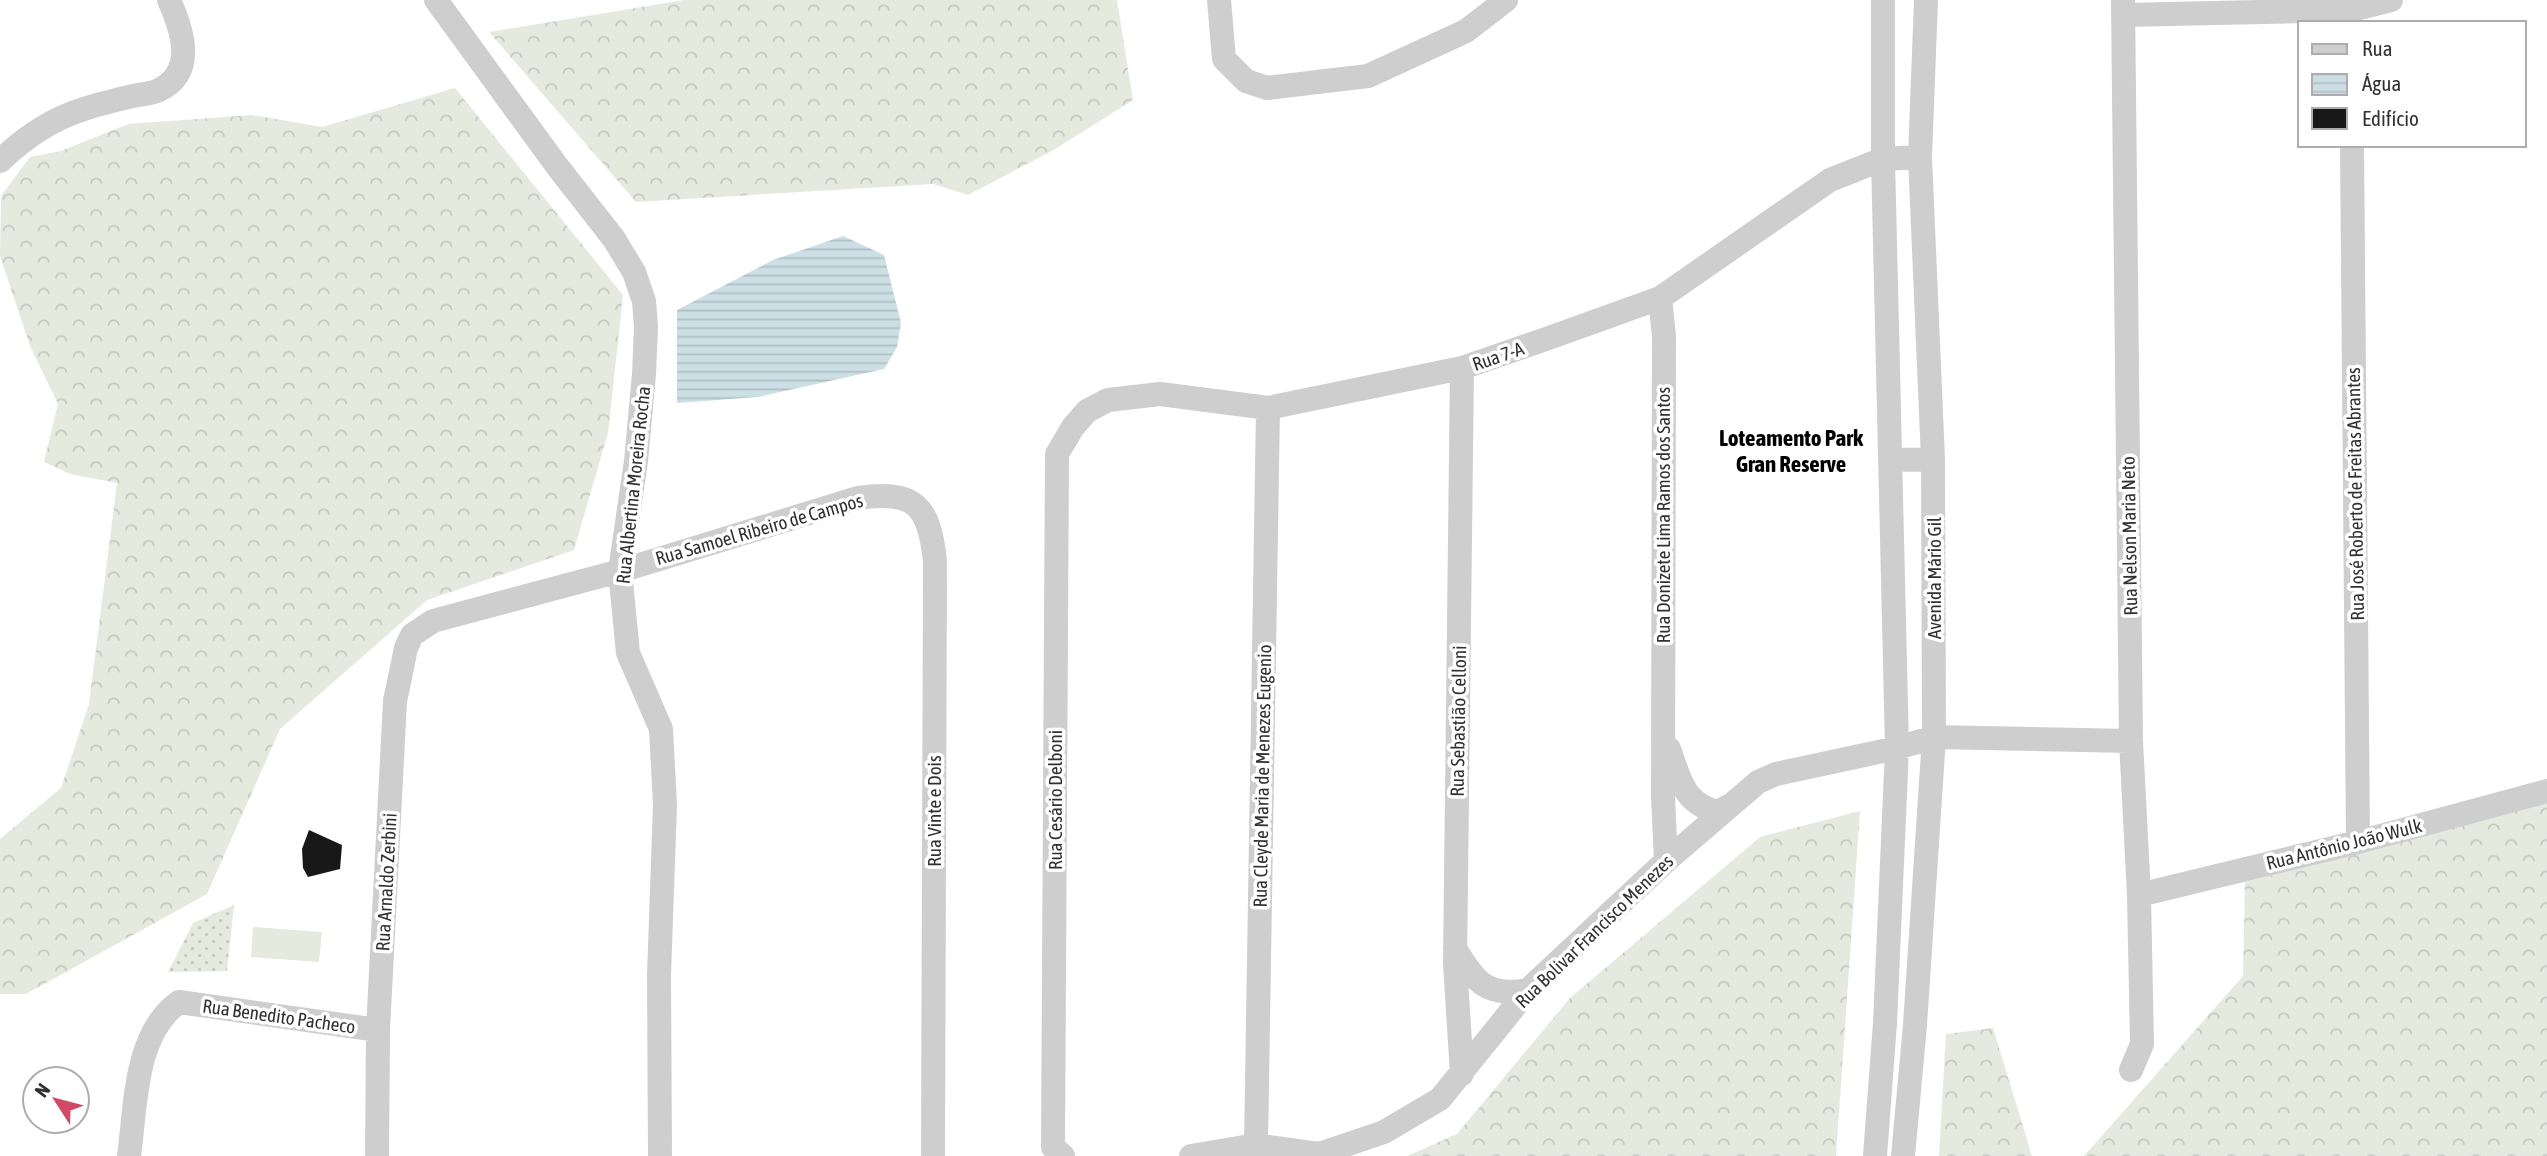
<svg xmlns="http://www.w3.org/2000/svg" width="2547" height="1156" viewBox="0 0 2547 1156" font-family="'Asap Condensed',sans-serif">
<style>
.forest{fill:url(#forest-crowns)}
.park{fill:url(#park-dots)}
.pitch{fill:#e5e9de}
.water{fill:url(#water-rules)}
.building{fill:#181818}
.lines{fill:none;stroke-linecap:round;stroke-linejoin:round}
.minor{stroke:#cecece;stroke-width:24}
.labels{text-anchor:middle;stroke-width:7;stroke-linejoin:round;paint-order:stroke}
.street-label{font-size:19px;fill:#313131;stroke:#fff}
.quarter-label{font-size:23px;font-weight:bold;fill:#000;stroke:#fff}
</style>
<defs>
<pattern id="forest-crowns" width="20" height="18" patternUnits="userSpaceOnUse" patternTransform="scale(1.75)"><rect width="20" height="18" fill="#e5e9de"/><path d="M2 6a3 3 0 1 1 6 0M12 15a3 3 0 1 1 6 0" fill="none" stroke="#c5c8bf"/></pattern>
<pattern id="park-dots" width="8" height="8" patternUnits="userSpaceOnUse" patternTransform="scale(1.75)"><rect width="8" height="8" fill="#e5e9de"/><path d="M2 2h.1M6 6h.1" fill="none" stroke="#c5c8bf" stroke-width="1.8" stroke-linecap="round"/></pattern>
<pattern id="water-rules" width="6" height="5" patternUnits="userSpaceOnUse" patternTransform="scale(1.75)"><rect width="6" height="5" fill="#cbdfe5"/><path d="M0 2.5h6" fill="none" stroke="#afc0c5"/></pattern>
</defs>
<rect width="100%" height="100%" fill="#fff"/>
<path class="forest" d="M684,0H1117L1133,100L1052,151L968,195L933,184L636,202L489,32Z
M455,88L623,295L608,433L574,550L427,600L280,729L207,894L26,994H0V839L61,788L89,704L117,483L70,474L44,462L58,404L30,346L0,256L1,196L30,157L61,151L128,124L252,115L322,127Z
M2547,801V1156H2084L2243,976L2245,882Z
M1860,811L1836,1156H1407L1457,1134L1570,998L1760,837Z
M1993,1028L2032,1156H1939L1946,1034Z"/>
<path class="park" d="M234,905L227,971L168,972L193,923Z"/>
<path class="pitch" d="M253,927L322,932L319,962L251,957Z"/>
<path class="water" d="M843,236L884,255L901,323L897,347L884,369L758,397L677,403V310L773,260Z"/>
<path class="building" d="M309,830L342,845L340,869L308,877L303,868L302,849Z"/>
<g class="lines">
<path class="minor" d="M436,0L557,166L614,239L634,272L644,301L646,327L644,374L636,461L620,571L628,653L661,729L665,805L659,975L660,1156
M1219,0L1224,59L1246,81L1267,88L1368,76L1466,31L1506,0
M2123,0L2131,741L2139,895L2142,1044L2131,1070
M2123,15L2351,10L2391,0
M2352,145L2358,842
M0,161C23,139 50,120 81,110C98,104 116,100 133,96C141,94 152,94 159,90C197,72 182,29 169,0
M1660,298L1664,336L1663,797L1666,861
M1890,460L1933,459
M1669,749C1680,779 1683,803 1717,812L1731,805
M2139,895L2358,842L2547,791
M1455,948C1474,981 1487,998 1528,990
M1462,1074L1455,964L1462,368
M1256,1145L1268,408
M129,1156C136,1106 134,1034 179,1002L378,1030
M377,1156L378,1030L395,701L406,648L412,635L433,621L620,571L858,498C915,490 929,505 935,561L933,1156
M1063,1156L1053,1147L1057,454L1073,427L1087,411L1108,400L1160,394L1268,408L1462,368L1546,339L1660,298L1830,180L1883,159L1920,157
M1191,1156L1256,1145L1319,1154L1384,1132L1440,1099L1528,990L1666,861L1758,782L1776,774L1897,748L1934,737L2131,741
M1875,1156L1885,1023L1897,748L1883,159V0
M1903,1156L1915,1025L1934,737L1933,459L1920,157L1926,0"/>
</g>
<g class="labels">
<g class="street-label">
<text transform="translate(1498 356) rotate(-19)" y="7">Rua 7-A</text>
<text transform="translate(633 485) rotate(-84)" y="7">Rua Albertina Moreira Rocha</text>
<text transform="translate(2355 494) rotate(-91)" y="7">Rua José Roberto de Freitas Abrantes</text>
<text transform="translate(1663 515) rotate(-90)" y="7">Rua Donizete Lima Ramos dos Santos</text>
<text transform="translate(759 529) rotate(-16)" y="7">Rua Samoel Ribeiro de Campos</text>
<text transform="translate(2129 536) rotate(-91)" y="7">Rua Nelson Maria Neto</text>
<text transform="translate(1934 578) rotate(-90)" y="7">Avenida Mário Gil</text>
<text transform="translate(1458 721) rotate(-89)" y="7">Rua Sebastião Celloni</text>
<text transform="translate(1262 776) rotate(-89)" y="7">Rua Cleyde Maria de Menezes Eugenio</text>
<text transform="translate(1055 800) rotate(-90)" y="7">Rua Cesário Delboni</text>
<text transform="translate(934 811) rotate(-90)" y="7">Rua Vinte e Dois</text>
<text transform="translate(2344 844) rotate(-14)" y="7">Rua Antônio João Wulk</text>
<text transform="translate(386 882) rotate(-87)" y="7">Rua Arnaldo Zerbini</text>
<text transform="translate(1594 931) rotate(-44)" y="7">Rua Bolivar Francisco Menezes</text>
<text transform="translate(279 1016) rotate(8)" y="7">Rua Benedito Pacheco</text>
</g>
<g class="quarter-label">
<text x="1791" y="446">Loteamento Park<tspan x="1791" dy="26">Gran Reserve</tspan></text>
</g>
</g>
<rect x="2298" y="21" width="228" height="126" fill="#ffffff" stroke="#adadad" stroke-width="2"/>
<rect x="2312" y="44" width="35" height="10" fill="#cecece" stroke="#adadad" stroke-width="2"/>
<text x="2362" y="56" font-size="21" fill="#313131">Rua</text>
<rect x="2312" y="74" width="35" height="21" fill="url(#water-rules)" stroke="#adadad" stroke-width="2"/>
<text x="2362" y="91" font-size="21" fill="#313131">Água</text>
<rect x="2312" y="108" width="35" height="21" fill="#181818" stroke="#adadad" stroke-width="2"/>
<text x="2362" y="126" font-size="21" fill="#313131">Edifício</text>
<g transform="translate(56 1100) rotate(306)"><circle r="33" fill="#ffffff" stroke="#adadad" stroke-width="2"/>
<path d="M0-5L12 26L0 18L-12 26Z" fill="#d14a65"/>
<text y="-10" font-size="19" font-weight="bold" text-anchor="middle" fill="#313131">N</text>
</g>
</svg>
